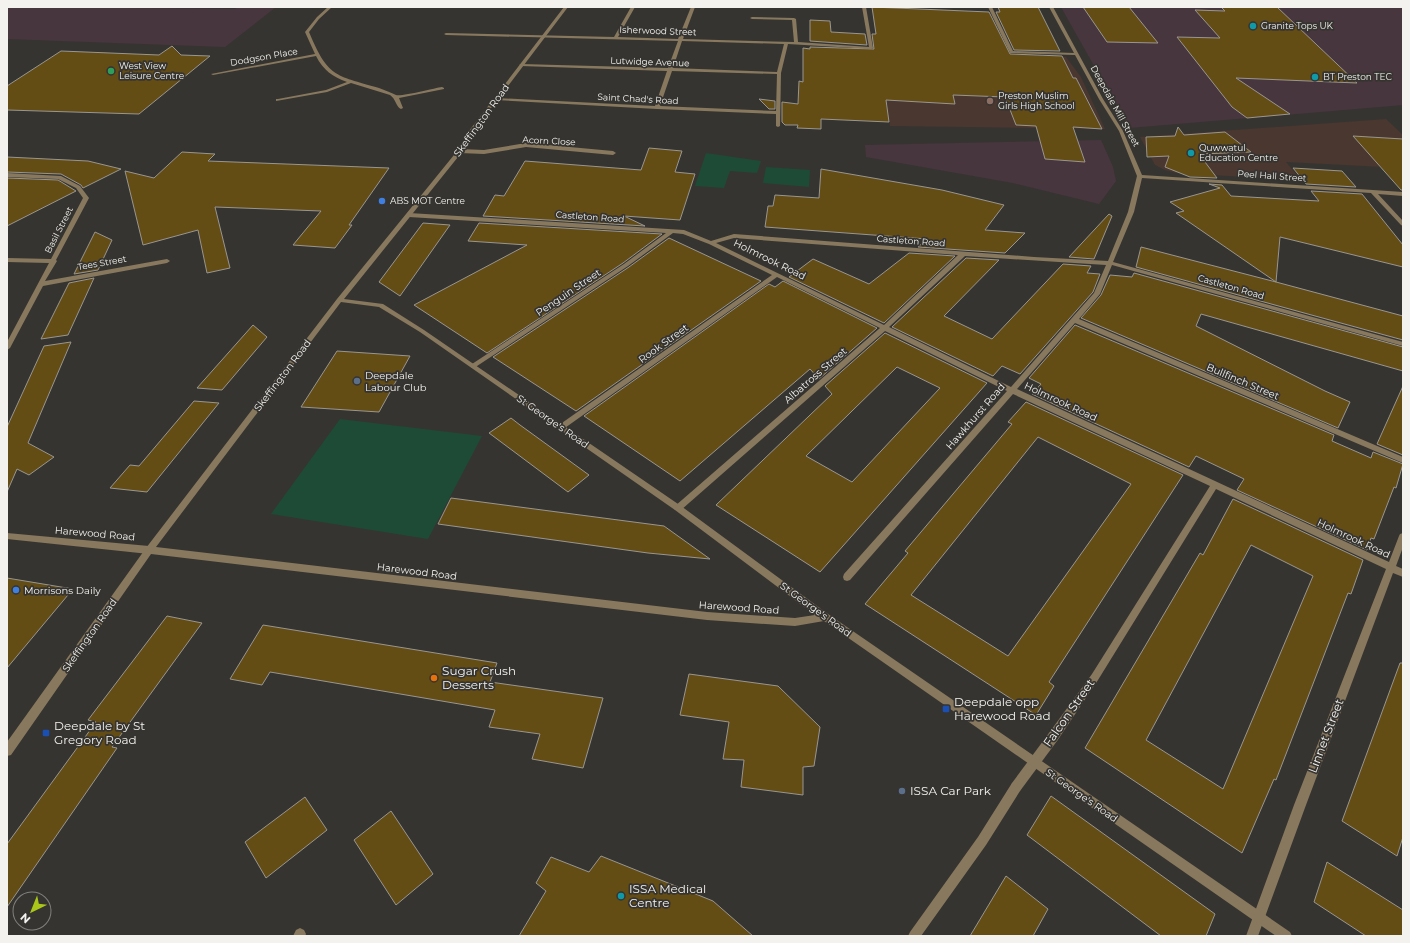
<svg xmlns="http://www.w3.org/2000/svg" width="1410" height="943" viewBox="0 0 1410 943" font-family="Montserrat,sans-serif">
<style>
.industrial{fill:#48363e}
.education{fill:#4a3730}
.green{fill:#1e4b35}
.building{fill:#644c15;stroke:#989692;fill-rule:evenodd}
.lines{fill:none;stroke-linecap:round;stroke-linejoin:round}
.pedestrian{fill:#88795e;fill-rule:evenodd}
.minor{fill:#88795e;fill-rule:evenodd}
.tertiary{fill:#88795e;fill-rule:evenodd}
.culture-dot{fill:#0f9aa8;stroke:#363431;stroke-width:1.5}
.leisure-dot{fill:#2e9e5b;stroke:#363431;stroke-width:1.5}
.education-dot{fill:#8d6e63;stroke:#363431;stroke-width:1.5}
.shop-dot{fill:#3f7fe0;stroke:#363431;stroke-width:1.5}
.service-dot{fill:#5c6f8a;stroke:#363431;stroke-width:1.5}
.food-dot{fill:#e8710a;stroke:#363431;stroke-width:1.5}
.transit-dot{fill:#1a4fb4;stroke:#363431;stroke-width:1.5}
.labels{text-anchor:middle;stroke-width:3.5;stroke-linejoin:round;paint-order:stroke}
.far-poi-label{font-size:9px;fill:#f3f2ef;stroke:#363431;text-anchor:start}
.far-street-label{font-size:9px;fill:#f3f2ef;stroke:#363431}
.street-label{font-size:10px;fill:#f3f2ef;stroke:#363431}
.poi-label{font-size:10px;fill:#f3f2ef;stroke:#363431;text-anchor:start}
.near-poi-label{font-size:12px;fill:#f3f2ef;stroke:#363431;text-anchor:start}
.near-street-label{font-size:12px;fill:#f3f2ef;stroke:#363431}
</style>
<rect width="100%" height="100%" fill="#363431"/>
<path class="industrial" d="M7,7L235,9L238,7H276L225,47L7,39Z
M1061,7H1403V105L1129,128Z
M1101,140L1113,167L1116,181L1099,204L1013,183L866,157L865,145Z"/>
<path class="education" d="M1016,55L1066,57L1081,77L1105,129L890,126L881,60Z
M1386,119L1403,135V168L1286,162L1301,180L1176,173L1165,170L1155,165L1140,137Z"/>
<path class="green" d="M706,153L761,161L757,173L730,171L724,188L695,186Z
M766,167L810,170L809,187L763,183Z
M340,419L482,436L428,539L271,514Z"/>
<path class="building" d="M872,7L989,12L1010,54L1062,56L1073,78H1076L1102,129L1073,127L1085,162L1045,159L1036,126L1016,125L1005,97L953,95L955,104L886,100L889,122L821,119V129L797,128L798,125H785L782,122V102L798,104L799,81L803,82V48L810,49V47L874,49L872,34H876Z
M998,7H1038L1060,51L1014,50L996,12H1000Z
M1083,7H1129L1158,43L1107,42Z
M1221,7H1277L1357,83L1236,78L1290,114L1247,118L1232,107L1177,37L1220,38L1195,10L1225,11Z
M810,20L830,21L831,32L865,34L867,45L810,41Z
M172,46L181,55L210,56L139,114L7,110V86L61,51L159,55Z
M759,99L775,101V109H769Z
M1178,127L1184,135L1225,132L1251,152L1199,154L1217,178L1190,177L1165,167L1169,156L1147,157L1146,137L1175,136Z
M1353,136L1403,139V190H1401Z
M649,148L682,151L675,172L695,174L680,220L624,216L645,226L483,216L495,195L504,196L525,161L641,170Z
M182,152L215,154L208,161L389,168L349,225H352L335,248L293,245L321,211L215,207L230,268L207,273L198,230L143,245L125,171L154,178Z
M7,157L88,161L121,169L83,188L81,185L61,174L7,172Z
M1293,168L1342,171L1356,187L1306,184Z
M821,169L942,190L1004,205L985,230L1025,233L1005,253L918,247L927,239L765,227L768,206H773L775,195L819,198Z
M7,178L58,180L76,191L7,226Z
M1209,184L1222,185L1231,196L1319,201L1311,191L1362,194L1403,245V267L1280,237L1276,282L1403,316V340L1136,267L1141,247L1276,282L1176,213L1184,211L1170,202L1220,188Z
M1109,214L1112,216L1094,259L1069,257Z
M423,223L450,225L400,296L379,282Z
M479,223L662,234L623,263L487,353L414,305L527,245L468,241Z
M95,232L112,240L98,270L74,274Z
M669,238L761,281L576,411L493,357L629,267Z
M909,253L955,256L884,323L789,277L813,259L869,284Z
M966,258L999,260L944,316L992,339L1063,264L1091,266L1087,273L1100,274L1093,292L1020,374L1002,366L993,376L892,327Z
M1134,273L1403,347V371L1201,314L1196,326L1325,391L1350,402L1338,428L1081,318L1101,295L1110,275L1132,277Z
M94,278L68,335L41,339L69,283Z
M783,281L877,328L819,379L810,369L680,481L584,416L769,284L775,287Z
M253,325L267,337L222,390L197,388Z
M1075,325L1334,435L1332,441L1371,458L1373,452L1403,464L1396,488L1394,487L1374,539L1371,538L1367,550L1237,490L1244,479L1196,456L1189,467L1032,394L1041,384L1029,378Z
M885,333L987,383L820,572L716,505L832,394L825,386ZM897,367L940,388L852,482L806,456Z
M71,342L28,443L54,457L29,475L17,469L7,492V427L44,346Z
M337,351L410,356L379,412L301,407Z
M1403,386V455L1377,444Z
M194,401L219,403L147,492L110,488L130,465L139,466Z
M1026,402L1183,475L1049,682L1054,686L1036,715L865,604L908,553L905,551L1012,424L1008,422ZM1038,437L1131,484L1008,656L911,595Z
M511,418L520,425L589,475L568,492L489,433Z
M451,498L664,526L710,559L648,553L438,524Z
M1233,499L1363,560L1351,594L1348,593L1276,780L1274,779L1242,853L1085,748L1200,553L1203,555ZM1251,545L1313,576L1223,789L1146,740Z
M7,578L73,589L7,668Z
M167,616L202,623L112,747L117,748L7,907V844L96,722L88,720Z
M263,625L497,663L490,682L603,698L583,768L532,759L540,734L489,727L495,710L270,672L262,685L230,679Z
M1400,663H1403V837L1397,856L1342,821Z
M689,674L778,686L820,727L814,766L803,767V795L741,787L744,760L723,759L729,722L680,715Z
M1051,796L1215,914L1206,936H1161L1027,835Z
M305,797L327,830L266,878L245,842Z
M391,811L433,874L396,905L354,840Z
M601,856L713,901L753,936H519L546,891L536,883L551,857L589,872Z
M1327,862L1403,910V936H1366L1314,902Z
M1006,876L1048,909L1033,936H970Z"/>
<g class="lines">
<path class="pedestrian" d="M1053,732L1057,733L1058,737L1057,741L1020,791L1016,792L1012,791L1011,787L1012,783L1049,733Z"/>
<path class="minor" d="M328,7H332L319,19L309,32C328,77 334,75 379,88C385,90 391,93 396,95C401,97 435,88 442,87L444,88V89L399,98L403,108L401,109C396,107 396,99 390,95L351,83L327,92L276,101V99H278L326,90L347,82C333,77 323,70 316,56L213,75L211,74L315,54L305,32L317,17Z
M631,7H635L618,37L678,39L691,7H695L683,39L794,42L792,20L752,19L750,18L752,17L794,18L796,19L798,42L869,47L862,7H866L873,48L871,49L788,44L781,73L780,126L778,127L776,126V114L657,109L496,100L494,99L496,98L655,106L667,71L521,66L519,65L521,64L668,68L678,41L446,35L444,34L446,33L614,37ZM682,41L784,44L777,72L673,68ZM672,71L777,74L776,111L660,106Z
M988,7H992L1013,51L1074,53L1049,7H1053L1103,99L1123,131L1142,175L1403,192V196L1378,194L1403,221V226L1401,225L1371,193L1142,178L1134,212L1113,262L1403,342V346L1112,265L1100,294L1079,319L1403,457V463L1075,323L1017,389L1389,562L1399,536L1400,534L1403,533V547L1396,566L1403,569V577L1393,573L1306,805L1258,936H1246L1294,805L1386,569L1216,489L1098,680L1057,741L1053,742L1049,741L1048,737L1049,733L1092,674L1210,486L1013,394L850,580L847,581L844,580L843,577L844,574L1007,391L885,331L681,510H675L674,508L675,506L880,328L777,277L562,430L558,427L559,425L772,275L709,244L683,234L673,233L628,266L474,368H472L470,366L472,364L624,264L666,233L409,217L406,215L409,213L684,230L711,241L734,234L1034,257L1108,261L1128,212L1137,176L1119,131L1099,99L1075,55L1010,53ZM734,238L958,255L884,325L716,243ZM965,256L1106,265L1094,293L1011,387L889,327Z
M526,143L613,151L616,153L613,155L526,147L484,154L460,153L457,151L460,149L484,150Z
M7,173L61,176L80,186L89,198L56,260L57,261L45,281L167,259L170,261L167,263L43,286L10,348L7,350V342L49,263L7,262V258L51,259L83,198L76,188L58,179L7,177Z
M7,533L149,546L152,548L153,550L152,552L149,554L7,539Z
M1016,782L1020,783L1021,787L1020,791L986,845L921,936H908L910,932L978,837L1012,783Z
M300,928L304,930L306,934L305,936H293L296,930Z"/>
<path class="tertiary" d="M564,7H568L473,132L462,152L344,299L383,304L424,330L681,506L828,614L1290,932L1292,936H1276L824,621L795,626L707,620L151,554L11,755L7,756V742L146,548L337,299L458,150L469,131ZM341,302L379,307L420,332L675,510L815,615L795,618L707,612L156,547Z"/>
</g>
<g class="culture-dot">
<circle cx="1253" cy="26" r="4"/>
<circle cx="1315" cy="77" r="4"/>
<circle cx="1191" cy="153" r="4"/>
<circle cx="621" cy="896" r="4"/>
</g>
<circle class="leisure-dot" cx="111" cy="71" r="4"/>
<circle class="education-dot" cx="990" cy="101" r="4"/>
<g class="shop-dot">
<circle cx="382" cy="201" r="4"/>
<circle cx="16" cy="590" r="4"/>
</g>
<g class="service-dot">
<circle cx="357" cy="381" r="4"/>
<circle cx="902" cy="791" r="4"/>
</g>
<circle class="food-dot" cx="434" cy="678" r="4"/>
<g class="transit-dot">
<rect x="942" y="705" width="8" height="8" rx="2"/>
<rect x="42" y="729" width="8" height="8" rx="2"/>
</g>
<g class="labels">
<g class="far-poi-label">
<text x="1261" y="29">Granite Tops UK</text>
<text x="119" y="69">West View<tspan x="119" dy="10">Leisure Centre</tspan></text>
<text x="1323" y="80">BT Preston TEC</text>
<text x="998" y="99">Preston Muslim<tspan x="998" dy="10">Girls High School</tspan></text>
<text x="1199" y="151">Quwwatul<tspan x="1199" dy="10">Education Centre</tspan></text>
<text x="390" y="204">ABS MOT Centre</text>
</g>
<g class="far-street-label">
<text transform="translate(658 31) rotate(2)" y="3">Isherwood Street</text>
<text transform="translate(264 57) rotate(-10)" y="3">Dodgson Place</text>
<text transform="translate(650 62) rotate(2)" y="3">Lutwidge Avenue</text>
<text transform="translate(638 99) rotate(3)" y="3">Saint Chad's Road</text>
<text transform="translate(1115 106) rotate(61)" y="3">Deepdale Mill Street</text>
<text transform="translate(549 141) rotate(3)" y="3">Acorn Close</text>
<text transform="translate(1272 176) rotate(4)" y="3">Peel Hall Street</text>
<text transform="translate(590 217) rotate(4)" y="3">Castleton Road</text>
<text transform="translate(59 230) rotate(-63)" y="3">Basil Street</text>
<text transform="translate(911 241) rotate(4)" y="3">Castleton Road</text>
<text transform="translate(102 263) rotate(-10)" y="3">Tees Street</text>
<text transform="translate(1231 287) rotate(16)" y="3">Castleton Road</text>
</g>
<g class="street-label">
<text transform="translate(481 120) rotate(-54)" y="4">Skeffington Road</text>
<text transform="translate(770 259) rotate(26)" y="4">Holmrook Road</text>
<text transform="translate(568 292) rotate(-34)" y="4">Penguin Street</text>
<text transform="translate(663 343) rotate(-36)" y="4">Rook Street</text>
<text transform="translate(282 375) rotate(-53)" y="4">Skeffington Road</text>
<text transform="translate(815 375) rotate(-41)" y="4">Albatross Street</text>
<text transform="translate(1243 381) rotate(23)" y="4">Bullfinch Street</text>
<text transform="translate(1061 401) rotate(25)" y="4">Holmrook Road</text>
<text transform="translate(975 416) rotate(-49)" y="4">Hawkhurst Road</text>
<text transform="translate(553 421) rotate(35)" y="4">St George's Road</text>
<text transform="translate(95 533) rotate(5)" y="4">Harewood Road</text>
<text transform="translate(1354 538) rotate(25)" y="4">Holmrook Road</text>
<text transform="translate(417 571) rotate(7)" y="4">Harewood Road</text>
<text transform="translate(739 607) rotate(4)" y="4">Harewood Road</text>
<text transform="translate(816 609) rotate(36)" y="4">St George's Road</text>
<text transform="translate(89 635) rotate(-55)" y="4">Skeffington Road</text>
<text transform="translate(1082 795) rotate(35)" y="4">St George's Road</text>
</g>
<g class="poi-label">
<text x="365" y="379">Deepdale<tspan x="365" dy="12">Labour Club</tspan></text>
<text x="24" y="594">Morrisons Daily</text>
</g>
<g class="near-poi-label">
<text x="442" y="675">Sugar Crush<tspan x="442" dy="14">Desserts</tspan></text>
<text x="954" y="706">Deepdale opp<tspan x="954" dy="14">Harewood Road</tspan></text>
<text x="54" y="730">Deepdale by St<tspan x="54" dy="14">Gregory Road</tspan></text>
<text x="910" y="795">ISSA Car Park</text>
<text x="629" y="893">ISSA Medical<tspan x="629" dy="14">Centre</tspan></text>
</g>
<g class="near-street-label">
<text transform="translate(1069 713) rotate(-55)" y="4">Falcon Street</text>
<text transform="translate(1326 736) rotate(-69)" y="4">Linnet Street</text>
</g>
</g>
<rect width="1410" height="943" fill="none" stroke="#f3f2ef" stroke-width="16"/>
<g transform="translate(32 911) rotate(223)"><circle r="19" fill="#363431" stroke="#82807d"/>
<path d="M0-3L7 15L0 10L-7 15Z" fill="#aac719"/>
<text y="-6" font-size="11" font-weight="bold" text-anchor="middle" fill="#f3f2ef">N</text>
</g>
</svg>
